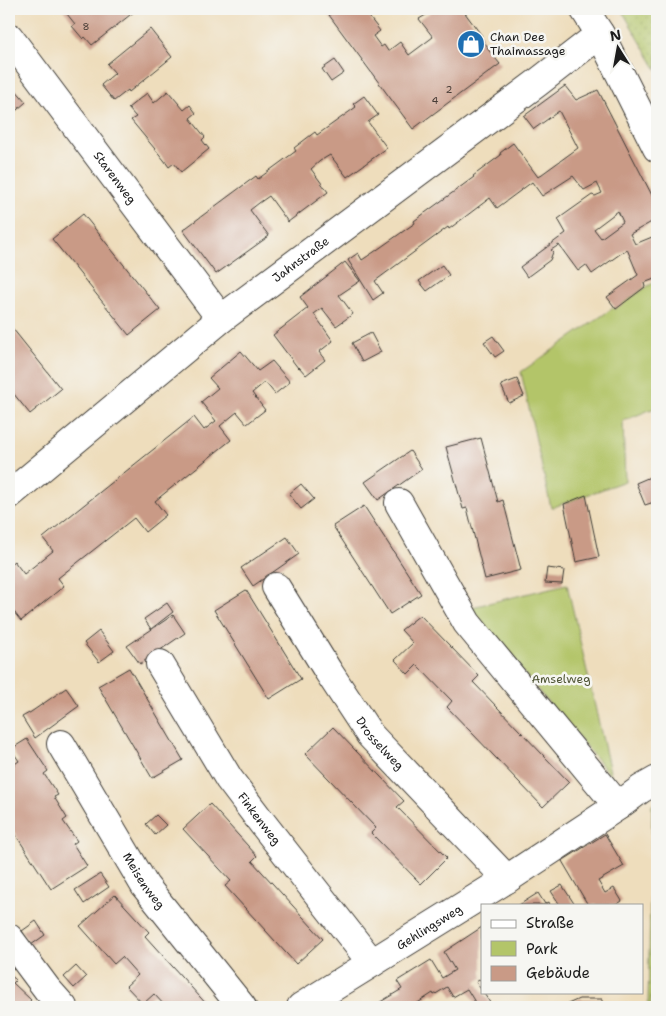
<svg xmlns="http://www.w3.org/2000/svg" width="666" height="1016" viewBox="0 0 666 1016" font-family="'Shantell Sans',sans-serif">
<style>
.green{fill:#b3c569;stroke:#687042}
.garden{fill:url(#garden-dots);stroke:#687042}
.building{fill:#c99a86;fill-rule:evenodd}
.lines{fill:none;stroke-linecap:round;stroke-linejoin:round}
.minor-casing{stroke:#3c3934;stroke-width:30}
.major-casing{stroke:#3c3934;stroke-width:30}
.minor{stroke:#fff;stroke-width:28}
.major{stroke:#fff;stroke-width:28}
.labels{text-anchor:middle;stroke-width:5;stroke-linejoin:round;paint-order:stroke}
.number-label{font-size:10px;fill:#473c36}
.poi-label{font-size:12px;fill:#1c1c1c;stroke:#f6f6f2;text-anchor:start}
.street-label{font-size:12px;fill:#1c1c1c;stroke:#f6f6f2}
.park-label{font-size:12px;fill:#515737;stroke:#f6f6f2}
</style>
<defs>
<pattern id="garden-dots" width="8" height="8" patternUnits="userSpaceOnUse" patternTransform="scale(1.25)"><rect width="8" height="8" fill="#b3c569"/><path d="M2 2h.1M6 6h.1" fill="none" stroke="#99a95a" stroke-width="1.8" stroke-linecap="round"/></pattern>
</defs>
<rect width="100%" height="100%" fill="#f6f6f2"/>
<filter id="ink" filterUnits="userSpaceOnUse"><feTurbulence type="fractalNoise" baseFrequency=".02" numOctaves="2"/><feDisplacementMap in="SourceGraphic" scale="10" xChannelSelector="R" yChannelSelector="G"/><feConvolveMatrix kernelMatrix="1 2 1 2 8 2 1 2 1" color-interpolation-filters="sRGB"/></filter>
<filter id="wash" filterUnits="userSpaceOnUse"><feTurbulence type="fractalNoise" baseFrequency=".0096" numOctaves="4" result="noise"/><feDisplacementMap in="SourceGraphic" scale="20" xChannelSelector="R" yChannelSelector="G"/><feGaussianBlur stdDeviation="1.12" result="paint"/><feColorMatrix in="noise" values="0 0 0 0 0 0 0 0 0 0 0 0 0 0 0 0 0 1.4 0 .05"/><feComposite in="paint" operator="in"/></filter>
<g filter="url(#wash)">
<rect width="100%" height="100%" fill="#eeddbc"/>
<path class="green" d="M657,281V407L623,421L625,481L551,508L521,372L613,308L615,309L648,286Z
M567,584L611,776L468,608Z
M657,802V920L654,922L651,1007H648L652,805Z"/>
<path class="garden" d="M621,9H657V70Z"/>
<g id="blocks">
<path class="building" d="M63,9H133L135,11L92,45L85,37L83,39L72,26L75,24Z
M337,9H363L380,31L373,36L381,47L384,45L388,51L400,42L409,55L433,37L419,19L436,9H462L482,36L480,37L488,47L487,48L500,64L413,129L329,15Z
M150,29L172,57L129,92L128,90L114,101L101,85L115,73L107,64Z
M335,60L344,73L331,82L322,69Z
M9,82L26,102L9,117Z
M565,86L576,100L598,90L657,205V219L630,234L635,244L657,235V278L644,283L645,287L616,309L607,297L638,275L627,249L592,274L586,265L578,271L559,245L551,250L553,252L550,260L527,277L520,267L566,233L558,219L592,195L595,196L602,193L597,183L584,190L573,176L542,196L532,182L497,208L490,198L449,229L448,227L375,281L383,293L373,300L348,260L358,253L362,260L374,252L415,223L414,221L433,207L474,177L473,176L501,155L500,153L513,143L538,177L578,148L559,111L534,129L524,116ZM618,211L623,222L601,238L594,229Z
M168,91L184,110L190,105L196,113L190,118L205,137L202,140L209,149L181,172L174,163L169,167L164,160L131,120L136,117L128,108L147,93L154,103Z
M364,96L378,115L368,122L387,148L347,177L330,155L320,161L311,169L328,192L288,222L269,196L259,203L250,210L269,236L216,274L183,230L256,176L258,179L296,151L294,148L315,132L317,135L356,107L353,104Z
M83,214L160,310L129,335L52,239Z
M345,262L360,281L339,295L353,314L336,326L322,308L314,314L333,341L319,352L325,360L306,375L299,367L298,368L273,335L308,308L300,297Z
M442,265L449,275L427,291L419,281Z
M9,324L61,389L30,414L9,388Z
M371,333L381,352L362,362L352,343Z
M493,336L504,351L495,357L484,342Z
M241,351L258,371L272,361L290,382L275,394L265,382L252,393L265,410L247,424L237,412L220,426L231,440L155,501L166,515L145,532L134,518L58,578L64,586L21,621L14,612L9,616V565L14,561L24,574L53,551L43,538L65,520L194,417L204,430L216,421L201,402L218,388L209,378Z
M517,379L524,396L509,403L501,385Z
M481,438L498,502L503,500L521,570L485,579L467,508L463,509L446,447Z
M410,451L422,469L378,500L365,482Z
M657,474V501L645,505L636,483Z
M301,484L314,499L301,509L289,494Z
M586,495L599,557L576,562L564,504Z
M364,506L421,594L390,614L333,526Z
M287,537L299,554L253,586L241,568Z
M547,568L564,570L562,584L545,583Z
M246,590L301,679L269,699L214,610Z
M167,603L173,612L151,629L144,619Z
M173,615L185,633L140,664L127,646Z
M420,615L479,676L473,682L569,782L543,807L447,707L452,701L417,665L408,674L395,660L413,643L401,630Z
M99,631L114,651L99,662L84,643Z
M129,668L183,760L152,778L98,686Z
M66,688L79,706L35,738L22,717L31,712Z
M333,727L404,801L397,807L447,858L421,884L371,833L376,828L305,754Z
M27,739L48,771L44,774L58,795L54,797L67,818L63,821L77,841L73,844L87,866L51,889L10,826L12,824L9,818V768L19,761L11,749Z
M210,804L257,856L252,861L323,939L296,964L225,886L231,881L183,829Z
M156,815L166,825L155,835L146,824Z
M605,834L624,866L598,881L605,893L614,888L622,901L616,905H588L562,861Z
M100,874L109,887L84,904L75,890Z
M562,885L575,905H560L551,891Z
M538,893L545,904L549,902L550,905H519Z
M115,895L149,932L145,936L209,1007H166L154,994L143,1004L126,986L138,975L122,957L114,964L80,926Z
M36,921L45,935L31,945L22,931Z
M482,927V978L476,982L493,1007H478L467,989L453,997L447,987L434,995L433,993L413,1006V1007H372L402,989L397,981L431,960L442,978L455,970L444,952Z
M76,966L86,977L74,988L64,977Z
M9,974L16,980L13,983L31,1000L28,1003L32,1007H9Z
M579,999H602V1007H561Z"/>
</g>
</g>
<g filter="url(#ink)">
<use href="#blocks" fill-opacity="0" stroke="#3c3934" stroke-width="1"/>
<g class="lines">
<g class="minor-casing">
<g id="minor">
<path id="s1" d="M9,37L221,319"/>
<path id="s2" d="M9,495L221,319L537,83L600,34"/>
<path d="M399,503L467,623L618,806"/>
<path id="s3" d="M276,587L328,671L370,735L507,879"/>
<path id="s4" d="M160,664L229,779L263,824L372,963"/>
<path id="s5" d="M61,744L145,886L242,1007"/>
<path d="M9,938L47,989L63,1007"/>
<path id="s6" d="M301,1007L507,879L618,806L641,789L657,780"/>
</g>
</g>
<g class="major-casing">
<path id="major" d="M584,9L600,34L657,148"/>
</g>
<use href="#minor" class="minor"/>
<use href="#major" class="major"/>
</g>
</g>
<defs>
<g id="shop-disc" transform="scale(1.4375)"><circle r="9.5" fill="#1f6fb2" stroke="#f6f6f2"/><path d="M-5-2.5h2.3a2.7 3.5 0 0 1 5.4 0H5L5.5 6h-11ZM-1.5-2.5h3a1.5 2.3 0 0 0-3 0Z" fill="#fff"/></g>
</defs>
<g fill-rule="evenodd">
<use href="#shop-disc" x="471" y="44"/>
</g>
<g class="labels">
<g class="number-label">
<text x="86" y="30">8</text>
<text x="449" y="93">2</text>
<text x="435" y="104">4</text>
</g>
<g class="poi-label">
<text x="490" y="41">Chan Dee<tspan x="490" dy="14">Thaimassage</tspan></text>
</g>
<g class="street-label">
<text dy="4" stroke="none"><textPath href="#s1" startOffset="176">Starenweg</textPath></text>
<text dy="4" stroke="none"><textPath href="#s2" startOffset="375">Jahnstraße</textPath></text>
<text dy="4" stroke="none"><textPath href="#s3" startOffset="188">Drosselweg</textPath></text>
<text dy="4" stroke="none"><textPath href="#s4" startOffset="184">Finkenweg</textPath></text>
<text dy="4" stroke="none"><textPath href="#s5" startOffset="160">Meisenweg</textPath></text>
<text dy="4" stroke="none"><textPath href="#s6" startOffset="151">Gehlingsweg</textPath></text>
</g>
<g class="park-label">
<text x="561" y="683">Amselweg</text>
</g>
</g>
<rect width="666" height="1016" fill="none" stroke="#f6f6f2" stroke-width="30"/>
<rect x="481" y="904" width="162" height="90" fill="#f6f6f2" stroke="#9f9f9c"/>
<rect x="491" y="920" width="25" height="8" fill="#ffffff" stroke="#9f9f9c"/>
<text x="526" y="928" font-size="15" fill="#1c1c1c">Straße</text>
<rect x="491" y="941" width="25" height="15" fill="#b3c569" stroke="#9f9f9c"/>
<text x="526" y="954" font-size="15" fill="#1c1c1c">Park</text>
<rect x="491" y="966" width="25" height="15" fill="#c99a86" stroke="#9f9f9c"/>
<text x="526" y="978" font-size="15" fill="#1c1c1c">Gebäude</text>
<g transform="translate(618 48) rotate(349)" stroke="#f6f6f2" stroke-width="4" paint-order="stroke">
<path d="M0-4L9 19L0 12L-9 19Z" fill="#1c1c1c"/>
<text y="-8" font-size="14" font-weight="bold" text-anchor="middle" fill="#1c1c1c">N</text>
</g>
</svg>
